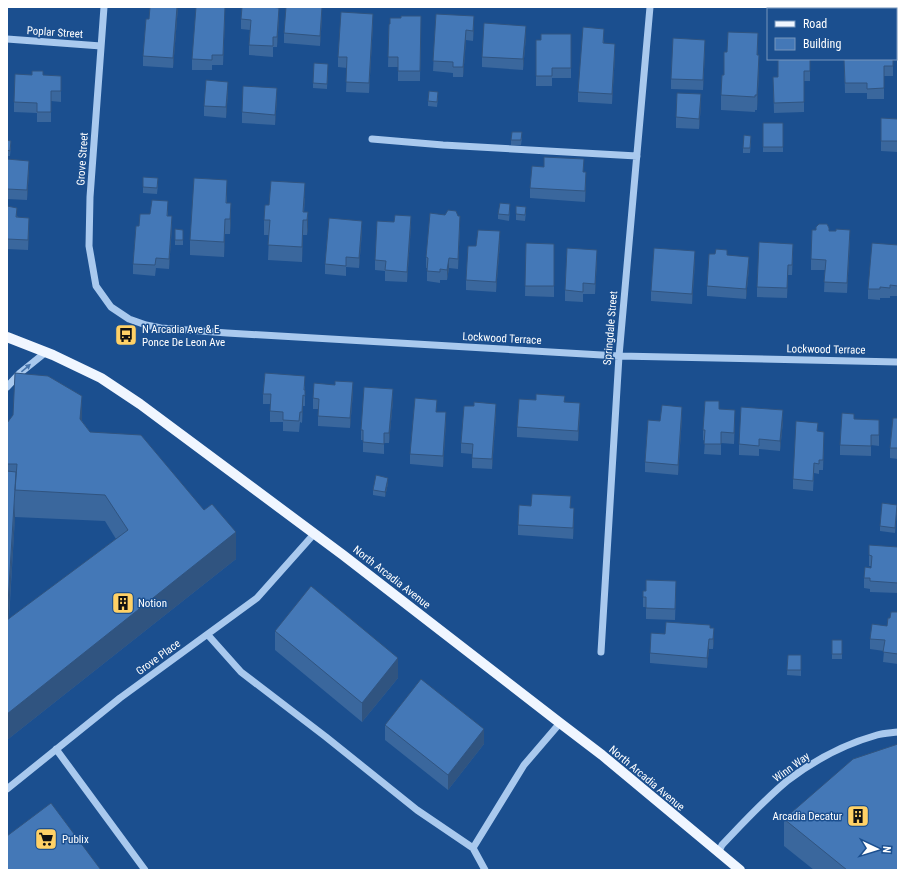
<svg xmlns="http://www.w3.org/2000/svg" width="905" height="877" viewBox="0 0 905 877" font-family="'Roboto Condensed',sans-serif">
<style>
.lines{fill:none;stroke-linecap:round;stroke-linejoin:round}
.minor{stroke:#a9c9ee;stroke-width:7}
.major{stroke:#f0f6ff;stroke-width:10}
.wall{fill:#3a679d;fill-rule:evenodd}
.shaded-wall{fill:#305480}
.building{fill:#4478b7;stroke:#305480}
.oneway{fill:#4674ac}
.labels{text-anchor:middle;stroke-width:3;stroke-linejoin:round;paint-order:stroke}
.street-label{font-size:11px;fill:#fff;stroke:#1b4f8f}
.poi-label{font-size:11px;fill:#fff;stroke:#1b4f8f;text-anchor:start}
</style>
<rect width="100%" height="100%" fill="#1b4f8f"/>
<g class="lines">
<path class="minor" d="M104,7L90,197L89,246L96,286L111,307L129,319L146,325L161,328L227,333L619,356L898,362
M7,39L101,46
M372,139L443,145L637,156
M7,387L20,373L46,352
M208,635L241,672L326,737L417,810L473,848
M601,652L619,356L650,7
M56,749L145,870
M7,789L120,698L257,598L314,534
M718,853L722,845C743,823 764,800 787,781C813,761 845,744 877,735C884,733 891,733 898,732
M485,870L473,848L524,765L560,723"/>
<path class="major" d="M7,337L53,355L101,378L140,404L343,555L560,723L602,755L740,870"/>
</g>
<path class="wall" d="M178,7L173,68L143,66V56L149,19Z
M436,14L474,26L473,41L466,40L463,77H453V73L433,71Z
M421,16L420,81H398V67H388L389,24H390L401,18Z
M225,17L223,65H212V70H192V59Z
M322,17L320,46L284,43V33Z
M279,18L277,47H273V57L249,55V45L250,30L241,29V19Z
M373,24L369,93L346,92L347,68L338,67V57Z
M571,34V78H552V86H536V40H541Z
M526,36L523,70L482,67V57Z
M604,39V43L615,54L612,104L578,102V92Z
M758,48V55L759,70L757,110H755V112L721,110V95L727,52Z
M705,50L703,90L671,89V79Z
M810,59V81H804V112L774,113L773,77H778Z
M844,59H893V76H884V99H867V93H845Z
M328,64L327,89L313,88V83Z
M43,75L61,76V102L51,101V122H37V113L14,112V102Z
M228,92L226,118L204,116V106Z
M438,97L437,107L428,106V101Z
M277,98L275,125L242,123V112Z
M701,105L699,129L676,128V117Z
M881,118L898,119V152L881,151Z
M763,123H783V152H763Z
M522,138L521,145H511V140Z
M7,140L11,146L10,156H7Z
M751,141L750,153H743V148Z
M7,159L29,171L27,200L7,199Z
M584,172L586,183L585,202L530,198V188Z
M158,184L157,194L143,193V187Z
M227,195V203L231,218L230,234H225L224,257L190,255V240Z
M305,198L304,212H308V227L307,235H303L302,262L268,260L269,235H264V220L269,205Z
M7,206L29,228L28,250L7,249Z
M510,209L509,221L498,219V214Z
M168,211V216L172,226L169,269L156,268L155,276L133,274V264L150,214Z
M526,212L525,221L516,220V214Z
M411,226L407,282L385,281V271L375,270V260Z
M460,226L458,269L449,268L447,280H440V283L427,281V268H426V257Z
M175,229L183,230V245H175Z
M362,231L359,268L346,267V276L325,274V264Z
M829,231L850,241L847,293L824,292L825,270H811V259Z
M500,242L496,292L466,290V280L476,246Z
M526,243L554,244V297L525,296Z
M898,245V296H890V298H880V300L868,299V289Z
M793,254L792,275H788L787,298L757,297V287Z
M727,255L749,267L746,299L707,296V286Z
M597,260L595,294H583V302L565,301V290Z
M695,262L692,304L651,301V291Z
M305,386V406H303L302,423L300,422L299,432L283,431V422H270V404H263V394Z
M353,392L350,428L318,426V409H313V398Z
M393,400L389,443H384V454L363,452V440H361V430Z
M536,400L565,402L580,413L578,441L517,437V427Z
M719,409L735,420L734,444L721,443V455L704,454L705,441L703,440V430Z
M437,412L446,422L443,467L410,464V454Z
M496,414L492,469L472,468V454L461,453V443Z
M682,417L678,475L645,472V462L660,421Z
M898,418V459L890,458V448Z
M854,419L879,431V446L871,445V456L840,455V445Z
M82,421L90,432L236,559L7,740V423ZM15,517L105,521L116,539L9,619Z
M783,421L780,451L759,449V456L739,455V444Z
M818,431L824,442L823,470H819V474L814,473L813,491L793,489V479Z
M388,483L385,497L373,495V490Z
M531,506L571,508L574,518L573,539L518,535V525Z
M897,510L895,533L880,531V526Z
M898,547V593L870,592V589L864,588V578L871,568V566H869V555Z
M643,591H676L675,620L646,619V607H643Z
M898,612V664L883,662L884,651L870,649V639L887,626L890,618Z
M710,628L714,638L713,649H709L707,668L650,663V653L665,634Z
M275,631L398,678L362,722L275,650Z
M832,640H842V659H832Z
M788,655H801V676L787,675Z
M385,725L484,744L448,790L385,740Z
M784,819L898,870H814L784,846Z"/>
<path class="shaded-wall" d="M177,7H178L173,68V58Z
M225,7V17L223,65V55Z
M322,7V17L320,46V36Z
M279,8V18L277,47V37Z
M373,14V24L369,93V83Z
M474,16V26L473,41V31Z
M526,26V36L523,70V59Z
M466,30V40L463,77V67Z
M758,33V48L757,70V55Z
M705,40V50L703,90V80Z
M615,44V54L612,104V94Z
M759,55V70L757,110V95Z
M228,82V92L226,118V107Z
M277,88V98L275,125V115Z
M701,94V105L699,129V119Z
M29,161V171L27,200V190Z
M586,172V183L585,202V191Z
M305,183V198L303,220V235L302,262V247Z
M231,203V218L230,234V219Z
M308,212V227L307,235V220Z
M172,216V226L169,269V259Z
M411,216V226L407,282V272Z
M460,216V226L458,269V259Z
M29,218V228L28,250V240Z
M225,219V234L224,257V242Z
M362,221V231L359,268V258Z
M850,230V241L847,293V283Z
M500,231V242L496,292V282Z
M793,244V254L792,275V265Z
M597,250V260L595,294V284Z
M695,251V262L692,304V294Z
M749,257V267L746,299V289Z
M449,258V268L447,280V270Z
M788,265V275L787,298V288Z
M353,382V392L350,428V418Z
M393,389V400L389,443V433Z
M303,395V406L302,423V412Z
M82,396V422L80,419Z
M580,403V413L578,441V431Z
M496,404V414L492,469V459Z
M682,407V417L678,475V465Z
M735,410V420L734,444V433Z
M783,410V421L780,451V441Z
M446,412V422L443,467V456Z
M824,432V442L823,470V460Z
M388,478V483L385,497V492Z
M15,501V517L7,646V626Z
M897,505V510L895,533V528Z
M574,508V518L573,539V528Z
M236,532V559L7,740V714Z
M714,628V638L713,649V639Z
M709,639V649L707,668V658Z
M398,658V678L362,722V703Z
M484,729V744L448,790V775Z"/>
<path class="building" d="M150,7H177L173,58L143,56L146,19H149Z
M196,7H225L223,55H212V60L192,59Z
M242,7H271L279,8L277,37H273V46L249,45L251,20L241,19Z
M286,7H322L320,36L284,33Z
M341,12L373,14L369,83L346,82L347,57H338Z
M436,14L474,16L473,31L466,30L463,67H453V62L433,61Z
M401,16H421L420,71H398V57H388L389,24H390V18H401Z
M484,23L526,26L523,59L482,57Z
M583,27L604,29L603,43L615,44L612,94L578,92Z
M728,32L758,33L757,55H759L757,95H755V97L721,95L722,75H724V52H727Z
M541,34H571V68H552V76H536V40H541Z
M673,38L705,40L703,80L671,79Z
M782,59H810V71H804V102L774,103L773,77H778V60Z
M844,59H893V66H884V88L867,89V83H845Z
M314,63L328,64L327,84L313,83Z
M32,71H43V75L61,76V91H51V112H37V103L14,102L15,74L32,75Z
M206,80L228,82L226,107L204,106Z
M243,86L277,88L275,115L242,112Z
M429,91L438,92L437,102L428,101Z
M677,93L701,94L699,119L676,117Z
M881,118L898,119V141H881Z
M763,123H783V147H763Z
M512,132H522L521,140H511Z
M744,135L751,136L750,148H743Z
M7,140L11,141L10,151L7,150Z
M544,157L584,159L583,172H586L585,191L530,188L532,166L544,167Z
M7,159L29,161L27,190L7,189Z
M143,177L158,178L157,188L143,187Z
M194,178L227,180L226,203H231L230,219H225L224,242L190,240Z
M271,181L305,183L303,212H308L307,220H303L302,247L268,245L270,220H264L265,205H269Z
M152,200L168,201L167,216H172L169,259L156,258L155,265L133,264L136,226H139L140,214H150Z
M500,203L510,204L509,215L498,214Z
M7,206L17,208L16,217L29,218L28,240L7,239Z
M516,206L526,207L525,215L516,214Z
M448,210L456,211L458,216H460L458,259L449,258L447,270L440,269V272L427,271L428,258L426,257L430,213L445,215Z
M395,215L411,216L407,272L385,270L386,261L375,260L377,221L394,222Z
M329,218L362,221L359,258L346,257V266L325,264Z
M819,224H827L829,228V231H836V229L850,230L847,283L824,282L826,260L811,259L812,230H816V227Z
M175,229L183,230V240H175Z
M478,230L500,231L496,282L466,280L468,246H476Z
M759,242L793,244L792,265H788L787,288L757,287Z
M526,243L554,244V286H525Z
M872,243L898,245V286L890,285V288L880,287V289H868Z
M567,248L597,250L595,284L583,283V292L565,290Z
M654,248L695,251L692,294L651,291Z
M716,249L727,250V255L749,257L746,289L707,286L709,254H715Z
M15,373L48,376L82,396L80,419L90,432L141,435L204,510L212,504L236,532L7,714V620L128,530L105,495L15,490L17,464H7V423L13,415Z
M265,373L305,376L304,390H305V396L303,395L302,412H300L299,421L283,420V412L270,411L271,394H263Z
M335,381L353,382L350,418L318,416L319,399L313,398L314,383L335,385Z
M364,387L393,389L389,433H384V444L363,442V430H361Z
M536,394L565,396L564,402L580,403L578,431L517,427L519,399L536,400Z
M415,398L437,400L436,412H446L443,456L410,454Z
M705,401H719V409L735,410L734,433L721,432V444H704L705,430H703Z
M474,402L496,404L492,459L472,458L473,444L461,443L464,406H474Z
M662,405L682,407L678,465L645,462L648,420L660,421Z
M741,407L783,410L780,441L759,439V446L739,444Z
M842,413L854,414V419L879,420V435H871V446L840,445Z
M893,418H898V448H890Z
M796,421L818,423L817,431L824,432L823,460H819V464L814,463L813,481L793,479Z
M7,471L16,472L7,620Z
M376,475L388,478L385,492L373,490Z
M532,494L571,496L570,508H574L573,528L518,525L519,505L531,506Z
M882,503L897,505L895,528L880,526Z
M869,545L898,547V583L870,581V578H864L865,567L871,568L872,556L869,555Z
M646,580L676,581L675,609L646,608V597H643V591H646Z
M311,586L398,658L362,703L275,631Z
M891,612H898V654L883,652L885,640L870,639L872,624L887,626L888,618H890Z
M666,622L710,625V628H714L713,639H709L707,658L650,653L651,633L665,634Z
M832,640H842V654H832Z
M788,655H801V670H787Z
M421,679L484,729L448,775L385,725Z
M898,744V870H847L784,819L853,759Z
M51,803L101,870H7V836Z"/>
<defs><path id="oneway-solid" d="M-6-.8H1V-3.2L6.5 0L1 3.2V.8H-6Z"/></defs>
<use class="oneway" href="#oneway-solid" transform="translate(26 368) rotate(-40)"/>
<defs>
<g id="bus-square" transform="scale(1.15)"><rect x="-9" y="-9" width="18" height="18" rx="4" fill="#ffd166" stroke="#1b4f8f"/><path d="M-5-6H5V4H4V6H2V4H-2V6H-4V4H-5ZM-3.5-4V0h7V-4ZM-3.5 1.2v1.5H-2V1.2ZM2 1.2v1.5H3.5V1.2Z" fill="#111"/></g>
<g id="building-square" transform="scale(1.15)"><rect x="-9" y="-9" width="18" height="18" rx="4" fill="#ffd166" stroke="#1b4f8f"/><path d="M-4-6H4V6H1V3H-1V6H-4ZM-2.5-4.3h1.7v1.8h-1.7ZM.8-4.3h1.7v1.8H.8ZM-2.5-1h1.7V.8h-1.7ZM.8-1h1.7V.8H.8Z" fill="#111"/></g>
<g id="supermarket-square" transform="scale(1.15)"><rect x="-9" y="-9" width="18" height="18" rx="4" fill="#ffd166" stroke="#1b4f8f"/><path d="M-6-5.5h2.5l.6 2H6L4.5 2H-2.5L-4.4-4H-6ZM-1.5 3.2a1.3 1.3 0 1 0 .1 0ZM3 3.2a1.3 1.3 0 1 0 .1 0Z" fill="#111"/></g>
</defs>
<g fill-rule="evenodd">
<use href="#bus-square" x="126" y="335"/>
<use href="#building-square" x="123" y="603"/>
<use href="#building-square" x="858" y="816"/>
<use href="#supermarket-square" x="46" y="839"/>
</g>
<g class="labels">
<g class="street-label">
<text transform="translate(55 32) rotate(4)" y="4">Poplar Street</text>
<text transform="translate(82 159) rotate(-86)" y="4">Grove Street</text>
<text transform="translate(610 328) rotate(-85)" y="4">Springdale Street</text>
<text transform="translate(502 338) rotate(3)" y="4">Lockwood Terrace</text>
<text transform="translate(826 349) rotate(1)" y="4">Lockwood Terrace</text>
<text transform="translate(392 577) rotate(38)" y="4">North Arcadia Avenue</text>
<text transform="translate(158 657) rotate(-36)" y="4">Grove Place</text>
<text transform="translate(791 767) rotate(-36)" y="4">Winn Way</text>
<text transform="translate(647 778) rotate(40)" y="4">North Arcadia Avenue</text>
</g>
<g class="poi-label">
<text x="142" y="333">N Arcadia Ave &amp; E<tspan x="142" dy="13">Ponce De Leon Ave</tspan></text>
<text x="138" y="607">Notion</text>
<text x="842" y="820" text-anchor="end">Arcadia Decatur</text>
<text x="62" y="843">Publix</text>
</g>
</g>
<rect width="905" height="877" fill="none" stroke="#ffffff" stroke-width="16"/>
<rect x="767" y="8" width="130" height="52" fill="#1b4f8f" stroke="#7695bc"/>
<rect x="775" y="21" width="20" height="6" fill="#f0f6ff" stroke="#7695bc"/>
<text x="803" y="28" font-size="12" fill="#ffffff">Road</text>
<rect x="775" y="38" width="20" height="12" fill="#4478b7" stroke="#7695bc"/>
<text x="803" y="48" font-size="12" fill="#ffffff">Building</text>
<g transform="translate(877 849) rotate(94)" stroke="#1b4f8f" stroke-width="3" paint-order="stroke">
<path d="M0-3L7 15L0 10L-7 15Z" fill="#ffffff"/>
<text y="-6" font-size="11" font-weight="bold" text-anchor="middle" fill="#ffffff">N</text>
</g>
</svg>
